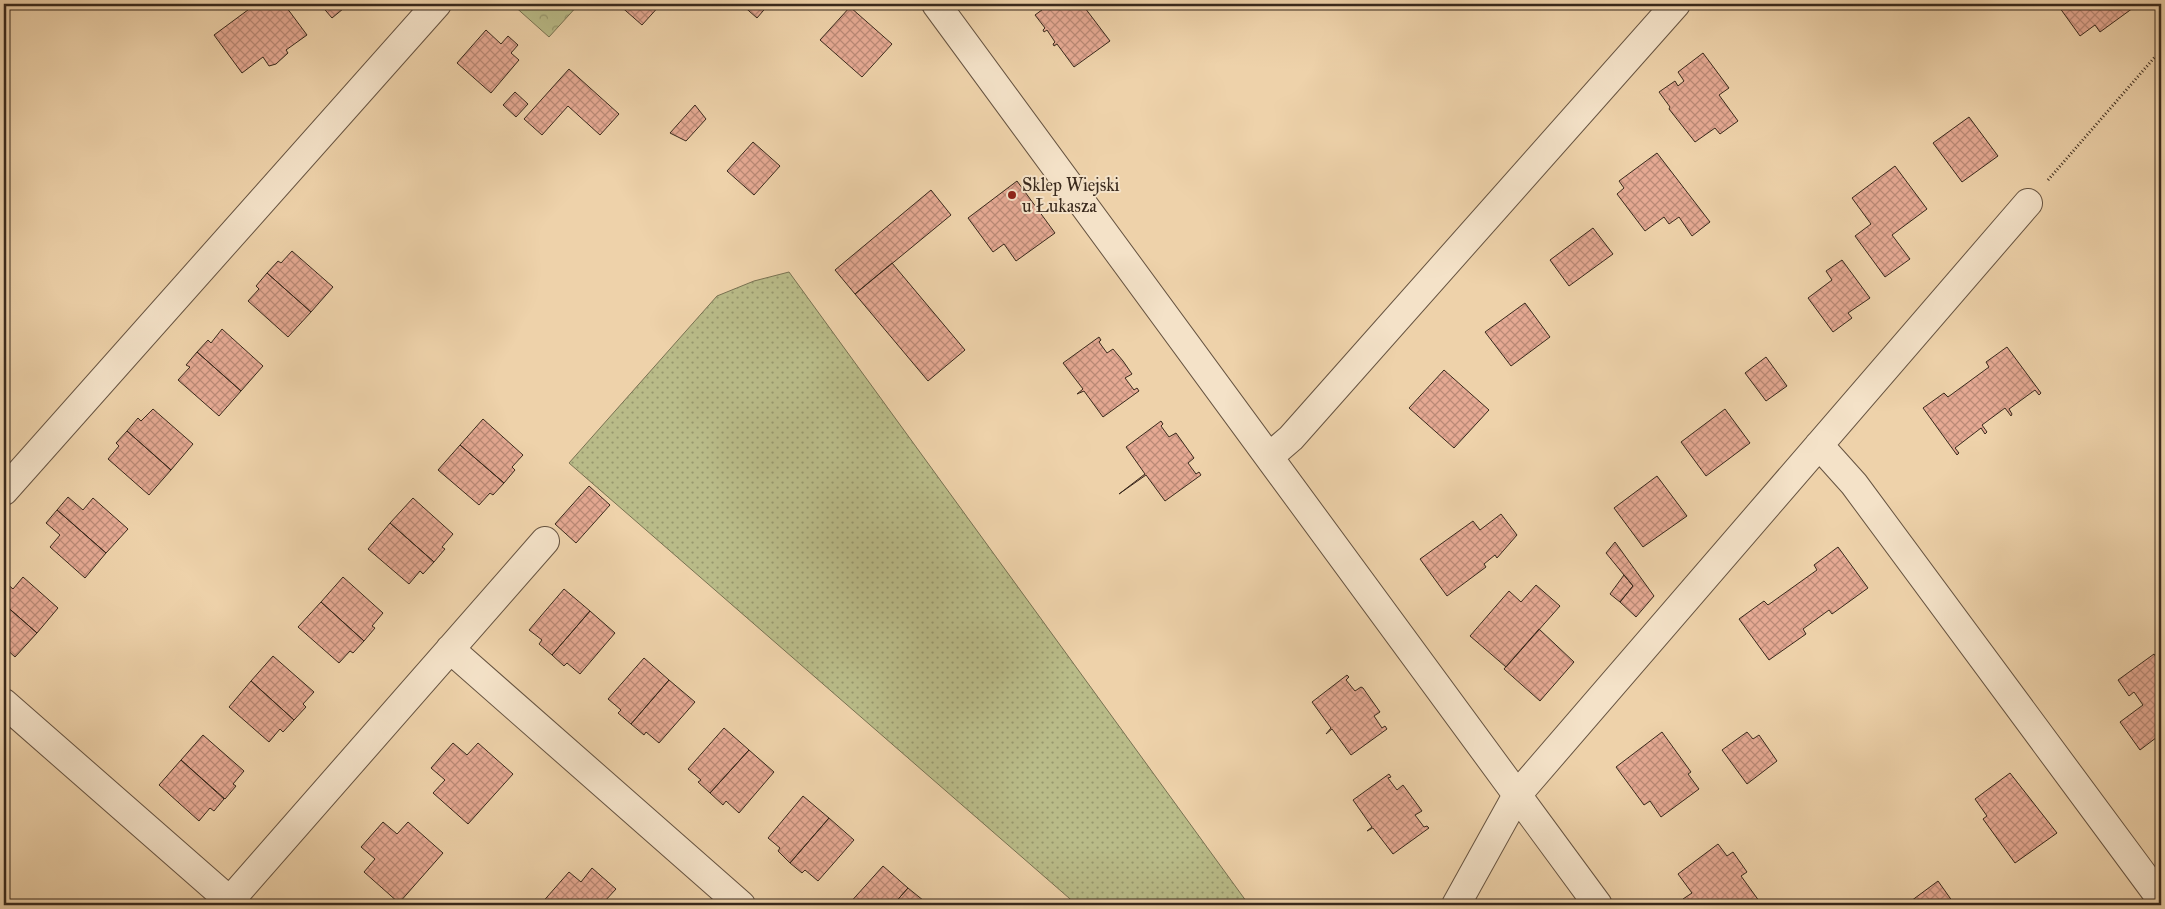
<svg xmlns="http://www.w3.org/2000/svg" width="2165" height="909" viewBox="0 0 2165 909" font-family="'IM FELL Great Primer',serif">
<style>
.grass{fill:url(#grass-dots);stroke:#797252}
.park{fill:url(#park-crowns);stroke:#797252}
.building{fill:url(#building-cross-hatch);stroke:#39291c}
.lines{fill:none;stroke-linecap:round;stroke-linejoin:round}
.minor-casing{stroke:#665340;stroke-width:30}
.path{stroke:#39291c;stroke-width:3;stroke-dasharray:1 2.5;stroke-linecap:butt}
.minor{stroke:#f4e2c8;stroke-width:28}
.poi-dot{fill:#8f2418;stroke:#f4e2c8;stroke-width:2}
.labels{text-anchor:middle;stroke-width:4;stroke-linejoin:round;paint-order:stroke}
.poi-label{font-size:18px;fill:#39291c;stroke:#f4e2c8;text-anchor:start}
</style>
<defs>
<pattern id="grass-dots" width="8" height="8" patternUnits="userSpaceOnUse" patternTransform="scale(1.25)"><rect width="8" height="8" fill="#b9bb88"/><path d="M2 2h.1M6 6h.1" fill="none" stroke="#97986e" stroke-width="1.8" stroke-linecap="round"/></pattern>
<pattern id="park-crowns" width="20" height="18" patternUnits="userSpaceOnUse" patternTransform="scale(1.25)"><rect width="20" height="18" fill="#b9bb88"/><path d="M2 6a3 3 0 1 1 6 0M12 15a3 3 0 1 1 6 0" fill="none" stroke="#97986e"/></pattern>
<pattern id="building-cross-hatch" width="8" height="8" patternUnits="userSpaceOnUse" patternTransform="scale(1.25)"><rect width="8" height="8" fill="#e5a993"/><path d="M0 0l8 8M0 8l8-8" fill="none" stroke="#bb8a77"/></pattern>
</defs>
<rect width="100%" height="100%" fill="#eed2aa"/>
<filter id="stains"><feTurbulence type="fractalNoise" baseFrequency=".004" numOctaves="4"/><feColorMatrix values="0 0 0 0 .2 0 0 0 0 .09 0 0 0 0 .02 0 0 0 .5 -.17"/></filter>
<radialGradient id="worn" r=".72"><stop offset=".6" stop-color="#630" stop-opacity="0"/><stop offset="1" stop-color="#630" stop-opacity=".3"/></radialGradient>
<path class="grass" d="M789,272L1249,905H1077L569,463L717,296L754,281Z"/>
<path class="park" d="M512,4H579L549,37Z"/>
<path class="building" d="M256,4H284L307,35L286,50L288,53L276,64L269,66L263,57L242,73L214,35Z
M320,4H349L332,18Z
M618,4H661L642,25Z
M741,4H769L757,18Z
M1050,4H1082L1110,41L1074,67L1057,44L1054,46L1053,44L1055,42L1047,30L1044,32L1043,30L1045,28L1035,15Z
M2057,4H2130L2133,8L2100,32L2095,25L2080,36Z
M850,7L892,44L862,77L820,40Z
M486,30L501,44L508,36L518,45L511,53L519,60L491,93L457,63Z
M1703,53L1729,88L1719,95L1738,121L1720,134L1715,128L1695,142L1669,109L1670,107L1659,92L1675,81L1678,86L1684,81L1678,72Z
M569,69L619,114L600,135L568,106L542,135L524,119Z
M515,92L528,104L516,117L503,105Z
M695,105L706,119L686,141L670,133Z
M1969,117L1998,156L1962,182L1933,143Z
M753,142L780,166L754,195L727,171Z
M1657,153L1710,222L1692,236L1679,217L1669,224L1664,217L1645,231L1617,194L1624,188L1619,181Z
M1895,166L1927,209L1892,235L1910,259L1885,277L1855,236L1871,224L1852,198Z
M1017,181L1055,233L1016,261L1004,244L993,252L968,218Z
M931,190L951,215L855,294L835,270Z
M1593,228L1613,254L1569,286L1550,260Z
M292,251L333,287L311,312L267,273L278,261L281,263Z
M1842,260L1870,298L1848,313L1852,318L1833,332L1808,298L1832,280L1826,271Z
M892,263L965,350L928,381L855,294Z
M267,273L311,312L288,337L248,301L259,289L256,286Z
M1525,303L1550,337L1511,366L1485,332Z
M222,329L263,366L241,391L197,352L208,340L211,343Z
M1099,337L1101,340L1099,342L1107,353L1113,349L1123,361L1132,374L1125,378L1134,390L1137,388L1139,391L1103,417L1084,391L1077,394L1083,389L1063,363Z
M2007,347L2041,393L2039,395L2035,390L2009,409L2012,414L2011,416L2005,408L1982,425L1987,432L1985,434L1981,428L1955,448L1959,453L1957,455L1923,408L1944,393L1948,397L1989,367L1986,362Z
M197,352L241,391L219,416L178,380L190,367L186,365Z
M1766,357L1787,386L1766,401L1745,373Z
M1444,370L1489,410L1454,448L1409,408Z
M153,409L193,444L171,470L127,431L138,418L141,421Z
M1725,409L1750,443L1706,476L1681,442Z
M483,419L523,455L512,467L515,470L504,483L460,445Z
M1161,421L1163,424L1161,426L1169,437L1176,433L1194,458L1188,463L1196,474L1199,472L1201,475L1165,501L1146,475L1119,494L1145,474L1126,447Z
M127,431L171,470L149,495L108,459L119,446L116,443Z
M460,445L504,483L493,495L490,493L479,505L438,470Z
M1657,476L1687,516L1643,547L1614,508Z
M589,486L610,505L576,543L555,524Z
M68,497L83,510L93,498L128,529L106,553L57,510Z
M413,498L453,534L442,547L445,549L434,562L390,523Z
M57,510L106,553L85,578L50,547L60,535L46,523Z
M1501,514L1517,535L1497,558L1495,555L1484,564L1486,567L1447,596L1420,559L1473,521L1480,530Z
M390,523L434,562L423,574L420,571L409,584L368,549Z
M1615,542L1654,596L1636,617L1620,602L1633,586L1606,553Z
M1838,547L1868,588L1832,614L1829,610L1803,629L1806,634L1769,660L1739,619L1764,601L1768,605L1817,570L1814,565Z
M1624,575L1633,586L1620,602L1610,594Z
M23,577L58,608L37,633L4,604V581L13,589Z
M343,577L383,613L372,626L375,628L364,641L321,602Z
M1536,585L1560,606L1506,667L1470,636L1509,591L1521,602Z
M564,589L590,611L552,655L539,644L542,640L529,630Z
M321,602L364,641L353,653L350,651L339,663L298,627Z
M4,604L37,633L15,657L4,647Z
M590,611L615,633L580,674L567,663L564,666L552,655Z
M1539,629L1574,662L1540,701L1504,669Z
M2154,654L2161,664V734L2140,750L2120,722L2143,705L2134,692L2129,696L2118,680Z
M273,656L314,692L303,704L306,707L294,720L251,681Z
M644,658L669,680L631,724L618,713L621,710L608,699Z
M1347,675L1349,677L1346,680L1355,691L1361,687L1363,688L1380,712L1374,716L1382,728L1385,726L1387,729L1351,755L1332,729L1326,734L1331,728L1312,702Z
M669,680L695,702L659,743L646,732L644,735L631,724Z
M251,681L294,720L283,732L280,729L269,742L229,707Z
M724,728L749,750L710,793L698,782L701,780L688,769Z
M1662,732L1691,772L1688,774L1699,789L1661,817L1650,801L1644,805L1616,767Z
M1747,732L1753,739L1759,735L1777,761L1747,784L1722,750Z
M203,735L244,771L233,784L236,786L225,799L181,760Z
M453,743L467,755L478,743L513,774L468,824L433,793L445,780L431,768Z
M749,750L774,772L739,813L726,801L723,805L710,793Z
M181,760L224,799L214,811L210,808L199,821L159,785Z
M2010,773L2057,833L2015,863L1983,819L1987,816L1975,799Z
M1389,774L1391,777L1388,778L1397,790L1403,785L1422,811L1415,815L1424,827L1427,826L1429,828L1393,854L1373,828L1367,831L1372,827L1353,800Z
M803,796L829,818L790,863L778,851L780,848L768,838Z
M829,818L854,840L818,881L805,870L802,873L790,863Z
M383,822L397,834L408,822L443,853L399,903L364,872L375,859L361,847Z
M1718,844L1727,856L1733,852L1747,872L1741,876L1762,905H1688L1683,899L1692,893L1678,874Z
M883,866L908,888L893,905H848Z
M592,868L616,889L604,902L607,905H540L569,872L581,882Z
M1938,881L1955,905H1914L1911,901Z
M908,888L929,905H893Z"/>
<g class="lines">
<g class="minor-casing">
<path id="minor" d="M936,4L1598,905
M1819,445L1854,484L2161,899
M1269,457L1291,438L1676,4
M4,491L437,4
M450,649L741,905
M4,703L230,901
M226,905L545,541
M1456,905L1517,795L2028,203"/>
</g>
<path class="path" d="M2048,180L2161,50"/>
<use href="#minor" class="minor"/>
</g>
<circle class="poi-dot" cx="1012" cy="195" r="5"/>
<g class="labels">
<g class="poi-label">
<text x="1022" y="191">Sklep Wiejski<tspan x="1022" dy="21">u Łukasza</tspan></text>
</g>
</g>
<rect width="2165" height="909" fill="none" stroke="#eed2aa" stroke-width="20"/>
<rect x="5" y="5" width="2155" height="899" fill="none" stroke="#39291c" stroke-width="2.5"/>
<rect x="10" y="10" width="2145" height="889" fill="none" stroke="#39291c"/>
<rect width="100%" height="100%" filter="url(#stains)"/>
<rect width="100%" height="100%" fill="url(#worn)"/>
</svg>
